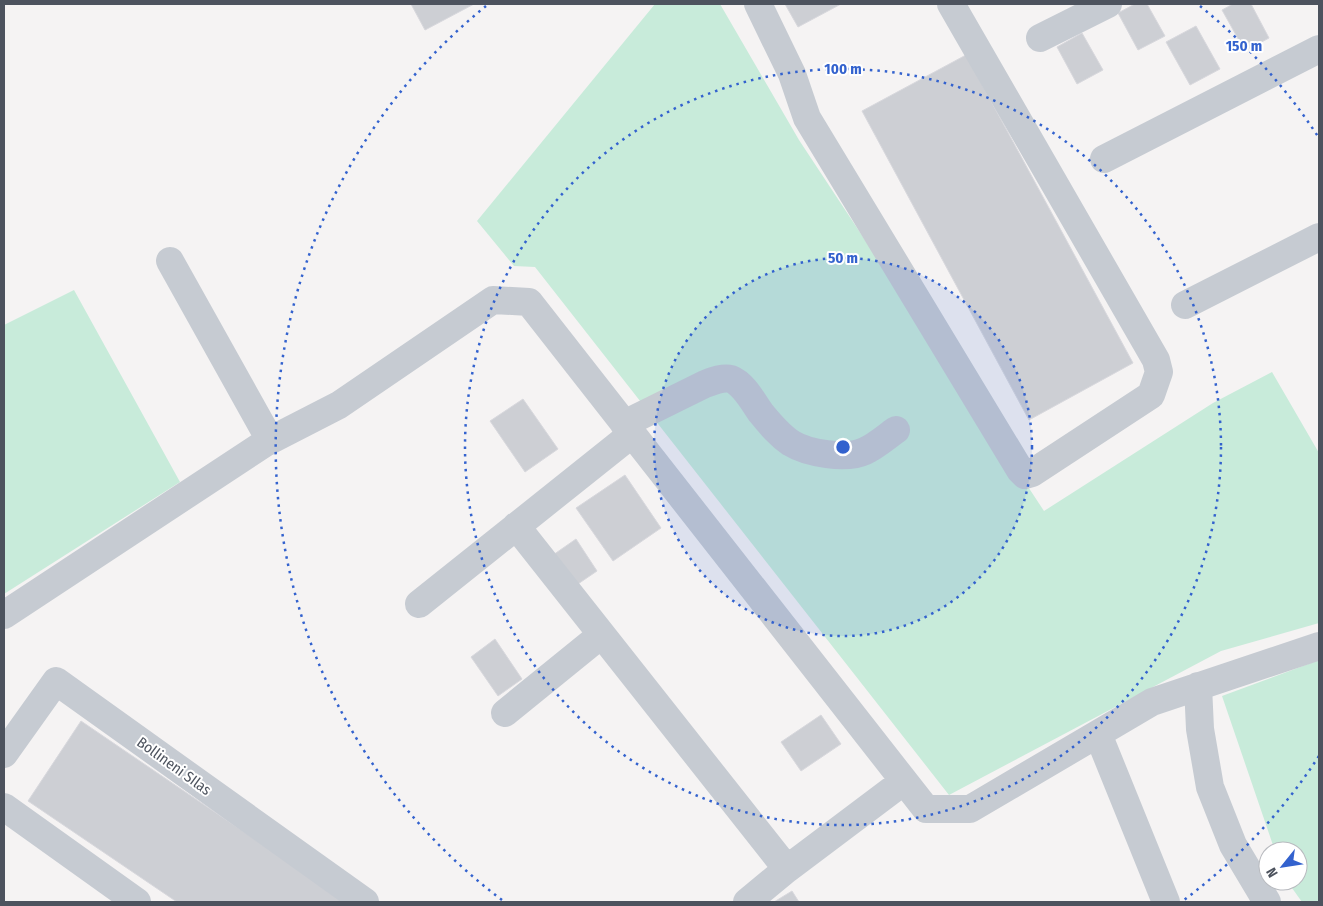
<svg xmlns="http://www.w3.org/2000/svg" width="1323" height="906" viewBox="0 0 1323 906" font-family="'Fira Sans Condensed',sans-serif">
<style>
.green{fill:#c8ebda}
.building{fill:#cdcfd4;stroke:#d8d8dd}
.lines{fill:none;stroke-linecap:round;stroke-linejoin:round}
.minor{stroke:#c6cbd2;stroke-width:28}
.ring{fill:none;stroke:#3362ce;stroke-width:2.5;stroke-dasharray:2.5 5}
.labels{text-anchor:middle;stroke-width:4;stroke-linejoin:round;paint-order:stroke}
.street-label{font-size:15px;fill:#4d535e;stroke:#fff}
.centre{fill:#3362ce;stroke:#fff;stroke-width:2.5}
.ring-label{font-size:15px;text-anchor:middle;font-weight:bold;fill:#3362ce;stroke:#fff;stroke-width:4;stroke-linejoin:round;paint-order:stroke}
</style>
<rect width="100%" height="100%" fill="#f5f3f3"/>
<path class="green" d="M655,4H720L799,140L1044,511L1213,403L1272,372L1319,453V623L1221,651L949,795L535,267L514,266L477,221Z
M74,290L180,482L4,594V325Z
M1319,660V902H1302L1287,881H1298V851H1275L1222,696Z"/>
<path class="building" d="M411,4H474L425,30Z
M785,4H841L798,27Z
M1135,4H1147L1165,36L1138,50L1118,13Z
M1233,4H1251L1269,38L1245,51L1222,10Z
M1196,26L1220,69L1190,85L1166,42Z
M1082,33L1103,70L1077,84L1057,47Z
M966,55L1133,363L1029,420L862,111Z
M523,399L558,449L525,472L490,421Z
M625,475L661,528L613,561L576,508Z
M576,539L597,571L575,586L553,555Z
M495,639L522,679L498,696L471,657Z
M821,715L841,744L801,771L781,742Z
M81,721L347,902H177L28,801Z
M792,891L799,902H774Z"/>
<g class="lines">
<path class="minor" d="M758,4L792,74L807,118L1020,470L1025,475L1032,473L1151,395L1159,372L1156,360L951,4
M1040,38L1108,4
M1104,159L1319,49
M170,261L270,440
M1185,305L1319,237
M624,424L705,384C713,381 723,377 731,379C744,384 753,402 761,413C770,424 779,435 791,443C807,453 846,460 865,451C876,446 886,437 896,430
M516,526L787,869
M419,604L632,434
M4,615L265,443L339,405L493,300L529,302L926,809H970L1152,702L1319,646
M1198,686L1200,729L1210,787L1233,845L1267,902
M505,713L601,635
M1098,734L1166,902
M4,754L56,681L365,902
M4,807L137,902
M747,902L787,869L904,781"/>
</g>
<circle cx="843" cy="447" r="189" fill="#3362ce" fill-opacity=".12"/>
<g class="ring">
<circle cx="843" cy="447" r="189"/>
<circle cx="843" cy="447" r="378"/>
<path d="M1319 756A567 567 0 0 1 1184 900M502 900A567 567 0 0 1 486 6M1200 6A567 567 0 0 1 1319 138"/>
</g>
<g class="labels">
<g class="street-label">
<text transform="translate(174 766) rotate(36)" y="5">Bollineni SIlas</text>
</g>
</g>
<circle cx="843" cy="447" r="8" class="centre"/>
<g class="ring-label">
<text x="1244" y="51">150 m</text>
<text x="843" y="74">100 m</text>
<text x="843" y="263">50 m</text>
</g>
<rect width="1323" height="906" fill="none" stroke="#4d535e" stroke-width="10"/>
<g transform="translate(1283 866) rotate(240)"><circle r="24" fill="#ffffff" stroke="#b8babf"/>
<path d="M0-4L9 19L0 12L-9 19Z" fill="#3362ce"/>
<text y="-8" font-size="14" font-weight="bold" text-anchor="middle" fill="#4d535e">N</text>
</g>
</svg>
